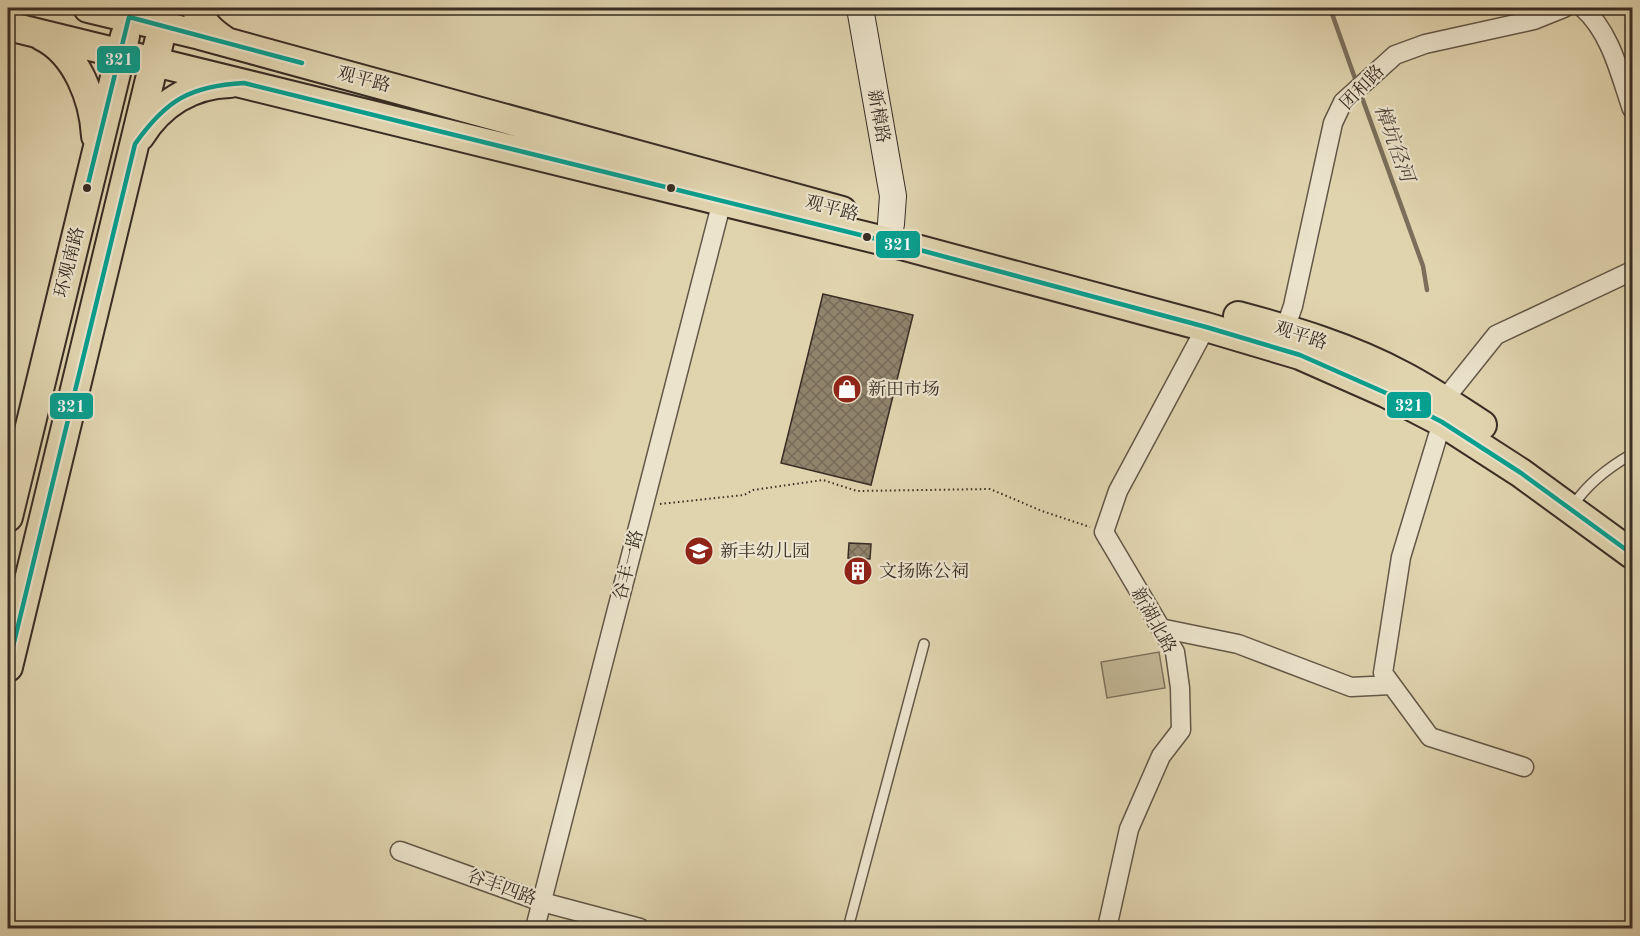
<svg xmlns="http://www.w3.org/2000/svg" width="1640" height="936" viewBox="0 0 1640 936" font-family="'Old Standard TT','Noto Serif SC',serif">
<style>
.garden{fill:#c4b897;stroke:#7e725e;stroke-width:1.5}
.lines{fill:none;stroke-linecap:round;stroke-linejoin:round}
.stream{stroke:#7b6f5b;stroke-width:4.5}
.building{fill:url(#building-cross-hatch);stroke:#392d24;stroke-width:1.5}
.lane-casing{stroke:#635747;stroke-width:12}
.street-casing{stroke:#635747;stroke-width:21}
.secondary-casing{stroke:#392d24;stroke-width:28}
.primary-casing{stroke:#392d24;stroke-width:32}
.path{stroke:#392d24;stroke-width:2;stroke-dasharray:1.5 3;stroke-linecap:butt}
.lane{stroke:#ebe3cb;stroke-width:9}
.street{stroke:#ebe3cb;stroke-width:18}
.secondary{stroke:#ebe3cb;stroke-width:26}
.primary{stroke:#e0d4af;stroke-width:28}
.bus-1-casing{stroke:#ebe3cb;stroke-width:9}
.bus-1{stroke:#07a090;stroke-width:4.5}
.bus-dot{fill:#392d24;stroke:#ebe3cb;stroke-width:2}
.labels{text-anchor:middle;stroke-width:4.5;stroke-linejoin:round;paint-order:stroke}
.street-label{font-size:18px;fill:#392d24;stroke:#ebe3cb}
.poi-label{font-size:18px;fill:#392d24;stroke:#ebe3cb;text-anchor:start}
.water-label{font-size:20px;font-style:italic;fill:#54483b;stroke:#ebe3cb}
.line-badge{stroke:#ebe3cb;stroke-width:2}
.badge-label{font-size:16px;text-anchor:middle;font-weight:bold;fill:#fff}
</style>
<defs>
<pattern id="building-cross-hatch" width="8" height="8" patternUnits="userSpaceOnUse" patternTransform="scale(1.5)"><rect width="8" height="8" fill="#90846c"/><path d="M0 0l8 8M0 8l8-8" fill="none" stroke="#776c59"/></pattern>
</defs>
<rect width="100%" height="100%" fill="#e0d4af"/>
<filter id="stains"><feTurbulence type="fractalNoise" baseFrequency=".00333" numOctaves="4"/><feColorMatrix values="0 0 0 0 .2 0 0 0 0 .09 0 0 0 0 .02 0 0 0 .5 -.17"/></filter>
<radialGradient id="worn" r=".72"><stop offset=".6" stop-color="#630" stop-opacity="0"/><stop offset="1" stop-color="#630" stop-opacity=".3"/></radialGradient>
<path class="garden" d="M1159,652L1165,688L1107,698L1101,662Z"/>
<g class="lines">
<path class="stream" d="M1330,8L1357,84
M1360,92L1423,266L1427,290"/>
</g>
<path class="building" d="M823,294L913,315L871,485L781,463Z
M849,543L871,544L870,559L848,558Z
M848,564L869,565V580L847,578Z"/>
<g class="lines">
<g class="lane-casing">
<path id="lane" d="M8,439L23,433
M1572,507C1587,484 1609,467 1632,454
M848,928L924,644"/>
</g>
<g class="street-casing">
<path id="street" d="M1583,8C1611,33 1620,75 1632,109
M1285,329L1293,306L1333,123L1343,102L1395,55L1425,44L1534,20L1564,8
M1444,400L1496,335L1632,271
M1442,422L1401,557L1383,673L1430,737L1524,767
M1160,628L1238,644L1351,687L1391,685
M400,851L542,902L640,928
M535,928L722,201
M1107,928L1129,829L1161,756L1181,730L1180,688L1175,652L1104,532L1118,491L1206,327"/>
</g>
<g class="secondary-casing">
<path id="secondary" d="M860,8L893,196L891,224"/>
</g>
<g class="primary-casing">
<path id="primary" d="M88,8L200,35L842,211
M196,8C202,23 211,32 225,41
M8,26L905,246L1206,327L1300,355L1386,393L1442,422L1521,473L1632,554
M42,36C77,53 94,100 96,136
M140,136C160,104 191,84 230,83
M1238,316C1294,331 1351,348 1403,376C1430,390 1456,408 1482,425
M8,517L125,36
M8,667L159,42"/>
</g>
<path class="path" d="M660,504L744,495L753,490L823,480L857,491L990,489L1042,511L1090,527"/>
<use href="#lane" class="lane"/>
<use href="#street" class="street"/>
<use href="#secondary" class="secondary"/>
<use href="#primary" class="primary"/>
<g class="bus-1-casing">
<path id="bus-1" d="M87,188L129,17L302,63
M8,667L135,144C166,100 190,86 244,83L905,246L1206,327L1300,355L1386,393L1442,422L1521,473L1632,554"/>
</g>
<use href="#bus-1" class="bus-1"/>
</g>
<defs>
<g id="shop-disc" transform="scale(1.5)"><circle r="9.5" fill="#8f2418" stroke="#ebe3cb"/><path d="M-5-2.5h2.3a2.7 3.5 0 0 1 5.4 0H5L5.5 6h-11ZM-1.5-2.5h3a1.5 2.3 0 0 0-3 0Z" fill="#fff"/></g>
<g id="school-disc" transform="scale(1.5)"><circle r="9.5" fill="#8f2418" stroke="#ebe3cb"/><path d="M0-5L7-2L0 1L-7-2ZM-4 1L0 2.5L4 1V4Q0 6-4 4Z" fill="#fff"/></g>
<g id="building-disc" transform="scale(1.5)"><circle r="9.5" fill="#8f2418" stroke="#ebe3cb"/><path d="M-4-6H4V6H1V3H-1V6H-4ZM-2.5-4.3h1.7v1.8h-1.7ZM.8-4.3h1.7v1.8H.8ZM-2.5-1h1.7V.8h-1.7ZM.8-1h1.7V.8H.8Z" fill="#fff"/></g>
</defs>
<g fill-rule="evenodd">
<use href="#shop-disc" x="847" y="389"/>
<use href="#school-disc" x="699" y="551"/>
<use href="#building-disc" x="858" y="571"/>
</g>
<g class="bus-dot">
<circle cx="87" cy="188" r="5"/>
<circle cx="671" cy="188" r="5"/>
<circle cx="867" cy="237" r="5"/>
</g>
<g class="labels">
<g class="street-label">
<text transform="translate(364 79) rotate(15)" y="6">观平路</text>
<text transform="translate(1362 87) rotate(-46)" y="6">团和路</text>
<text transform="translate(879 116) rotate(80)" y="6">新樟路</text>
<text transform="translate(832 208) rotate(15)" y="6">观平路</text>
<text transform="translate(69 262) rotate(-76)" y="6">环观南路</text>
<text transform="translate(1301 335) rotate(18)" y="6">观平路</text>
<text transform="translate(628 565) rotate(-76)" y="6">谷丰一路</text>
<text transform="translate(1154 620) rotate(61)" y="6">新湖北路</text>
<text transform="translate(502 887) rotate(20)" y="6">谷丰四路</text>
</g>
<g class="poi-label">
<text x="868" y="395">新田市场</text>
<text x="720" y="557">新丰幼儿园</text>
<text x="879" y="577">文扬陈公祠</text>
</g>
<g class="water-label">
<text transform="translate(1395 143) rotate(70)" y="7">樟坑径河</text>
</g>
</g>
<g class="line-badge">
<rect x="96" y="45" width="45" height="29" rx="6" fill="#07a090"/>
<rect x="875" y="230" width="46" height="29" rx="6" fill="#07a090"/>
<rect x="1386" y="391" width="46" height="28" rx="6" fill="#07a090"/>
<rect x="49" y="392" width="45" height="28" rx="6" fill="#07a090"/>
</g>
<g class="badge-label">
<text x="119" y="65">321</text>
<text x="898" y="250">321</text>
<text x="1409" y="411">321</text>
<text x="71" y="412">321</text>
</g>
<rect width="1640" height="936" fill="none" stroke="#e0d4af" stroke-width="30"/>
<rect x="9" y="9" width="1622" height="918" fill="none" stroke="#392d24" stroke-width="3"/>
<rect x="15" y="15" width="1610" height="906" fill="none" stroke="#392d24" stroke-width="1.5"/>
<rect width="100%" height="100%" filter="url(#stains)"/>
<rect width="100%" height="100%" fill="url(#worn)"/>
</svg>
